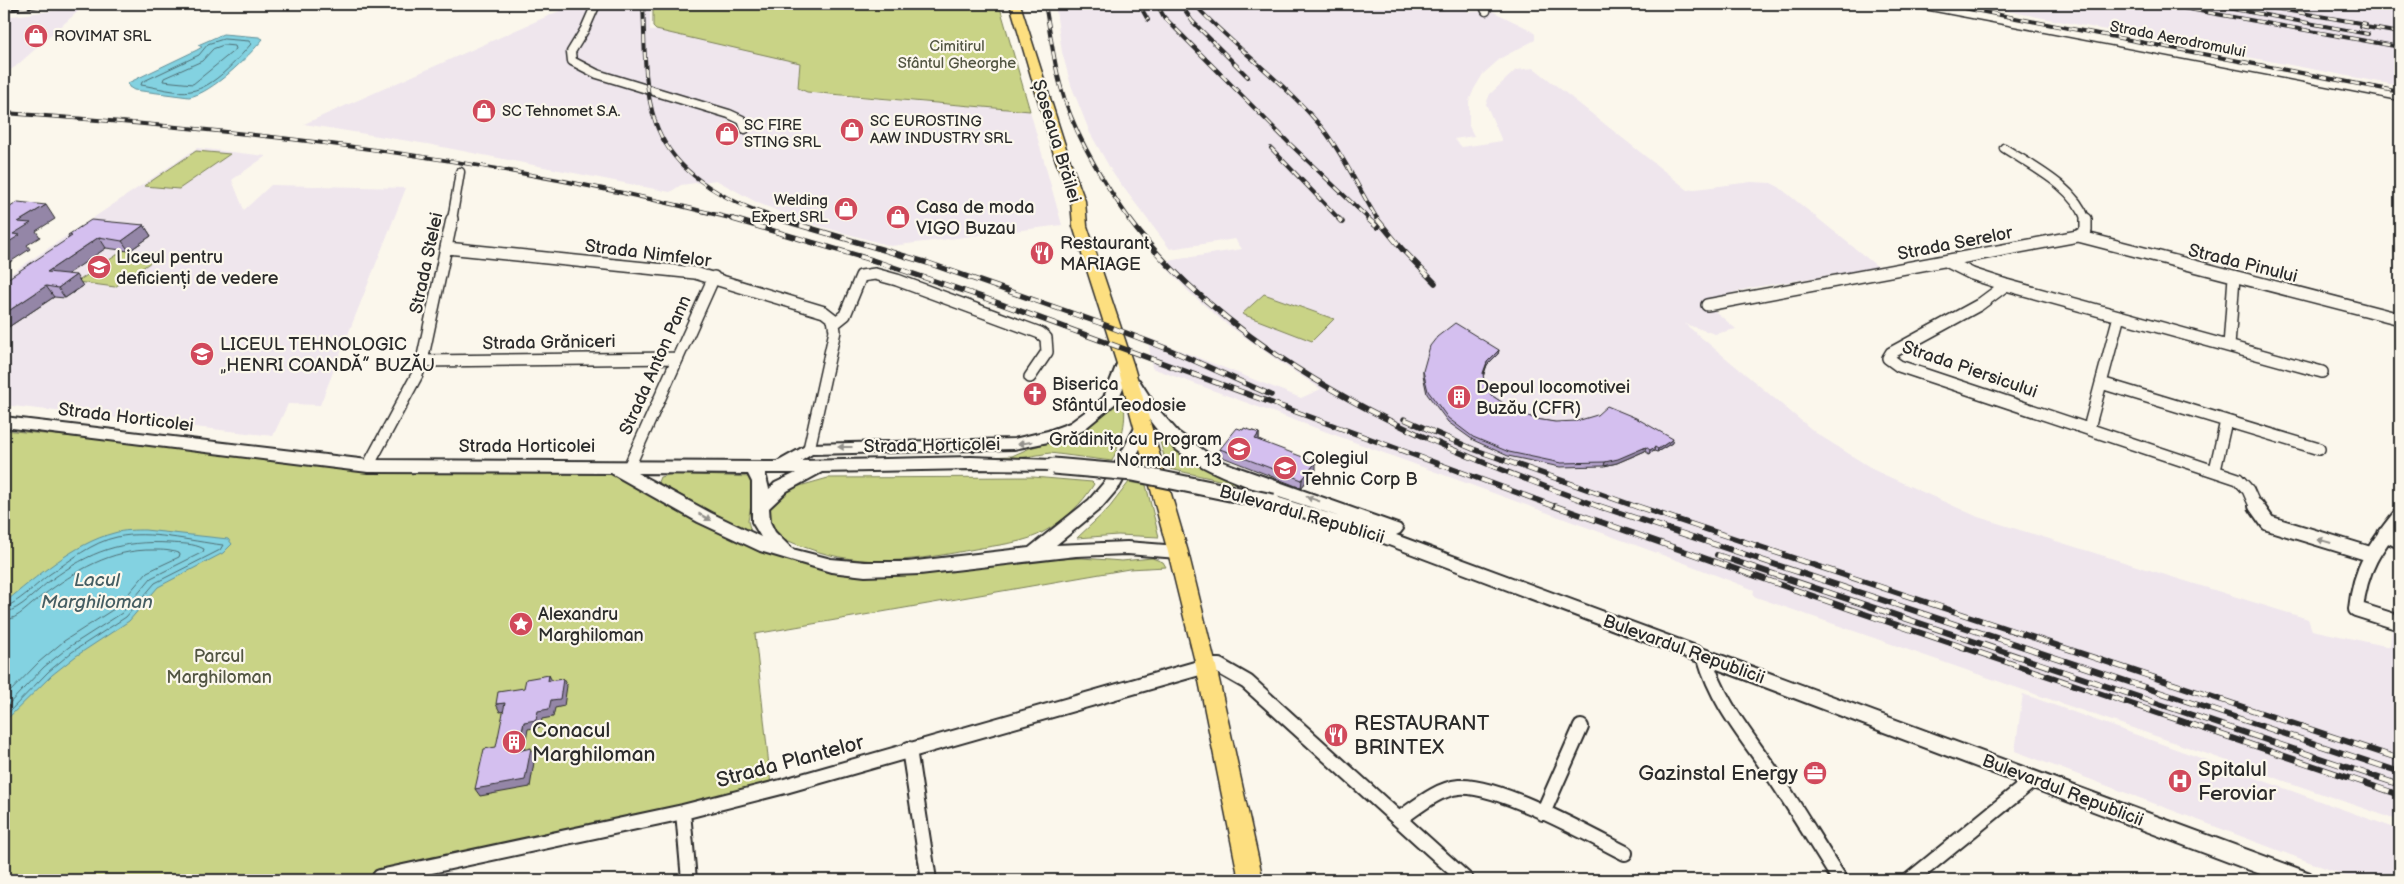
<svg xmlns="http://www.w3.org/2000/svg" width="2404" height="884" viewBox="0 0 2404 884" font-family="'Balsamiq Sans',sans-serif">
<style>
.built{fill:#efe6ed}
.green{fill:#c9d386;stroke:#7a7f58}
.water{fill:#83d2e1;stroke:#608f98}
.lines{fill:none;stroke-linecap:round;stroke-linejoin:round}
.shore{stroke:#4e6e74;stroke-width:1}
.minor-far2-casing{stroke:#2b2b2b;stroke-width:11}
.minor-far1-casing{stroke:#2b2b2b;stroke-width:14}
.minor-casing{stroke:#2b2b2b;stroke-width:18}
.secondary-casing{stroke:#2b2b2b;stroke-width:4}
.primary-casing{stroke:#2b2b2b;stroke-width:3}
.minor-far2{stroke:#fbf7ec;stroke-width:8}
.minor-far1{stroke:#fbf7ec;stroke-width:11}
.minor{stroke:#fbf7ec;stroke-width:14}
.secondary{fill:#fbf7ec;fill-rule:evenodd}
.primary{fill:#fddf80;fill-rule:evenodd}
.rail-far2-casing{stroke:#2b2b2b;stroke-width:4}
.rail-far1-casing{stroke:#2b2b2b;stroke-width:5.5}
.rail-casing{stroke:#2b2b2b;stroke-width:6}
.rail-far2{stroke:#fbf7ec;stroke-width:2.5;stroke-dasharray:8;stroke-linecap:butt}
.rail-far1{stroke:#fbf7ec;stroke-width:4;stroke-dasharray:11;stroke-linecap:butt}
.rail{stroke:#fbf7ec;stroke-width:4.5;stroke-dasharray:14;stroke-linecap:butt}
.secondary-bridge-casing{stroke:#2b2b2b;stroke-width:19;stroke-linecap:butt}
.secondary-bridge{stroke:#fbf7ec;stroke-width:15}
.wall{fill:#b6a4ce;stroke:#2b2b2b}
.shaded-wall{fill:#9486a7;stroke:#2b2b2b}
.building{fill:#d4bfef;stroke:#2b2b2b}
.oneway{fill:#93918c}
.labels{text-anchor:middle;stroke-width:4.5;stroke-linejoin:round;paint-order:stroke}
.far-poi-label{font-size:15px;fill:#2b2b2b;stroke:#fbf7ec;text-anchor:start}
.far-street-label{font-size:15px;fill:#2b2b2b;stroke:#fbf7ec}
.far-park-label{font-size:15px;fill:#525542;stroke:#fbf7ec}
.street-label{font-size:18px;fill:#2b2b2b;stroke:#fbf7ec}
.poi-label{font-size:18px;fill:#2b2b2b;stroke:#fbf7ec;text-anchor:start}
.park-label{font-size:18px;fill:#525542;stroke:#fbf7ec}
.water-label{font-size:19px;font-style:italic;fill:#455d62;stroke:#fbf7ec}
.near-poi-label{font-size:21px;fill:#2b2b2b;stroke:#fbf7ec;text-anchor:start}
.near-street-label{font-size:21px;fill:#2b2b2b;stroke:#fbf7ec}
</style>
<rect width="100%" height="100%" fill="#fbf7ec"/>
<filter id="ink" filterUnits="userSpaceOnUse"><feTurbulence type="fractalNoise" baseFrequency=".02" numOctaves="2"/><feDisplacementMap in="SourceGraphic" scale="10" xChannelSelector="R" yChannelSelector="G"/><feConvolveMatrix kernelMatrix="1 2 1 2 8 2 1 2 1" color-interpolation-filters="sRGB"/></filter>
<g filter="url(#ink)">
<path class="built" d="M575,4H650V31H664L795,61L801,63L815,94L1030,111L1062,225L891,246L805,222L758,203L716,180L681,185L670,192L427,144L304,124Z
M1055,4H1465L1468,12L1492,11L1527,28L1535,34V40L1501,58L1483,74L1474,89L1469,101V126L1474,136L1454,139L1462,147L1502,141L1486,104L1490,94L1516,70L1534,68L1688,190L1751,182L1771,183L1779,187L1878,267L1750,288L1703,301L1736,329L1715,334L1685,324L1816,433L1876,471L1978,517L2308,619L2312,630L2390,647L2392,627L2400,630V821L1753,596L1754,590L1687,564L1152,368L1148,338L1301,398L1321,389L1281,363L1224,322L1189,292L1161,262L1242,249L1235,239L1170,249L1114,175L1090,133L1071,85L1062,52Z
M1970,4H2400V86Z
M83,7L15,67L4,74V17Z
M197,148L266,156L232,180L244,210L271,185L406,188L320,405L288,404L273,436L4,405V278Z
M2023,694L2400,830V880H2357L2015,751Z"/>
<path class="green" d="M653,4H999L1030,111L807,92L798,88L800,63L656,30L653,27Z
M196,151L230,154L179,189L144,186Z
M124,250L161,255L115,287L77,282Z
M1264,294L1334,319L1312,341L1242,314Z
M1122,397C1129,418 1121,441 1112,461L1050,453L1007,460L961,458L1012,456L1030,448L1056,441L1088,426L1108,411Z
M4,430L368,466H611L724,528L825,564H946L1082,558L1122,561L1152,558L1163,562L1166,567L1129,569L755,634L771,785L354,880H4Z
M1164,434L1170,441L1295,497L1170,469L1167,467L1159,438Z
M673,474L751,477L752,500L748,521L751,532L730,524L658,482L660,477Z
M1033,477L1092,482L1094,484C1082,504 1065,520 1045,531C1026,543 997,545 975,549C918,560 864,569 807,548C789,542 774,536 765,518L770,505L789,489L828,478Z
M1129,482L1146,485L1159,537L1118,535L1077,538L1109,508Z"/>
<path class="water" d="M223,34L259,37L263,39C248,57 212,93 189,97L134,90L129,87L128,83L197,50L202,47L198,45Z
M145,530L228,539L232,544L223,553L158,587L129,621L76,656L52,675L4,722V603C35,578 75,543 114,533C124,530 135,530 145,530Z"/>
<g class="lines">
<path class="shore" d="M224,39L249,41L251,44C236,61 214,87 191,91C177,94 156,87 141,85L142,82L199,55L208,44Z
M224,45L235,46L236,49L193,84L163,81L164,78L202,61L213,49Z
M4,607C16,605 39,582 50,574C70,561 92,542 117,537C150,530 189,541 223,545L220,550L155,583L126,617L72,652L48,672L4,717
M4,613C22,609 37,590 51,580C91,551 121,540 170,543C182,544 193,543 204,549L203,552L151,578L122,613L69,647L44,667L4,709
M4,621C20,618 29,605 42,596C76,571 110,549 154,550C162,550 172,550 180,554L179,557L147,572L117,607L64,641L39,662L4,698"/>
<g class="minor-far2-casing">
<path id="minor-far2" d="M596,4L585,29L571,52L572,61L597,74L729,114L742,120L745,129
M1483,4L1486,11
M1920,4L2400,96
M2004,148C2033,167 2074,186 2086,220
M452,220L460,172"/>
</g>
<g class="minor-far1-casing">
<path id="minor-far1" d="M2078,236L2400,319
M447,248L695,273L824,312L833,319L835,331L809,449
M1946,261L1972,274L2006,285L2322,372
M2006,285L1979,305L1891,353L1888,358L1899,366L2238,479L2248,490L2256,508
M1707,305L2078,236L2086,231V219
M835,323L845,315L861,276L875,274L897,280L1040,333L1046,338L1047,352L1030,377
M2229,346L2234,277
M422,361L678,358
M2101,383L2319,449
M2089,428L2119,316
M368,466L417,375L422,361L452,219
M629,467L714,277
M2215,470L2226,421"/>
</g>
<g class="minor-casing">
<path id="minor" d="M2256,506L2268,523L2370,554
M2400,516C2375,547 2360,568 2356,609L2400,623
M2385,534L2400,541
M1705,658C1718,704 1748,737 1774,776C1797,810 1818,846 1840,880
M909,749L929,880
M683,812L689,880
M1543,813L1581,727
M1399,819C1417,807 1437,789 1459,787C1498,784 1588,834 1625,853
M380,877L683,812L785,786L1206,666H1219L1247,682L1466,880
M1910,880L2034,779"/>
</g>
<g class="secondary-casing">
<path id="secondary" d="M4,4H34L29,7L4,10Z
M1125,359L1133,364L1117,402L1082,431L1058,440L1014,449L812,454L801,461L971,457L1053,460L1059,462L1061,466L1059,470L971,469L822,472L787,491L769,508L770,522L775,532L792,549L831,559L865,562H907L1029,548L1089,500L1107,479L1137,424H1149L1151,428L1120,486L1101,508L1056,545L1127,542L1178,546L1184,547L1187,552L1184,557L1178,558L1127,554L1076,556L920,574L865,576L831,572L760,551L698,522L611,473L368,472L4,427V417L368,460L777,462L809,444L1014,439L1048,431L1070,423L1096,404L1104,397L1117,364ZM637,473L748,474L752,482V522L761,537L711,513ZM765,473H796L775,483L769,489Z
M1134,378L1139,380L1157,408L1178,432L1217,460L1400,525L1403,529L1400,533L1396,535L2310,873L2313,880H2276L1370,538L1267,506L1264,502L1267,498L1273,496L1340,517C1292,500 1215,481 1177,450C1155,431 1140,408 1126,383Z"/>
</g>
<g class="primary-casing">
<path id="primary" d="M1010,4H1020L1070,161L1085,201L1087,226L1133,364L1188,552L1216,666L1263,880H1239L1196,666L1168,552L1117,364L1073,226L1071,201L1056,161Z"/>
</g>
<use href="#minor-far2" class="minor-far2"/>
<use href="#minor-far1" class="minor-far1"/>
<use href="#minor" class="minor"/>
<use href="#secondary" class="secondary"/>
<use href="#primary" class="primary"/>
<g class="rail-far2-casing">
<path id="rail-far2" d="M643,4C645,43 643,84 655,121C673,176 731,204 783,220
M1045,4C1050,30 1053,58 1060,84C1073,133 1101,179 1130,220
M1139,4L1148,20
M1157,4L1164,17L1290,144L1370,220
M1181,4L1192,21L1248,77
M1194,4C1235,48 1285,82 1323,129C1345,157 1359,190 1378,220
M1943,4L2400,92
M2161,4L2400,47
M2206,4L2368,34
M2250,4L2366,24
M4,10L56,4
M2360,26L2400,33
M4,113C252,130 497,158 738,220
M1271,148L1340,220"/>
</g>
<g class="rail-far1-casing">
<path id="rail-far1" d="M733,219L872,260L982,297L1559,508
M779,219L928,263L1100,323L1168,349L1271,395
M1129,219C1157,257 1191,289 1227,318C1338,408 1470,460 1603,508
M1339,219L1342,222
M1368,219L1377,227
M1377,219L1402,249L1435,283
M1404,419L1473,449L1640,508"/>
</g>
<g class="rail-casing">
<path id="rail" d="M1555,506L1850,609L2400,795
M1599,506L2400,772
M1636,506L2400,759
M1717,555L2400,785"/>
</g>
<use href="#rail-far2" class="rail-far2"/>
<use href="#rail-far1" class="rail-far1"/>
<use href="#rail" class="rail"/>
<g class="secondary-bridge-casing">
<path id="secondary-bridge" d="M1053,466L1133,473L1273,502"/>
</g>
<use href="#secondary-bridge" class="secondary-bridge"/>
</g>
<path class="wall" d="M144,225L151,236L129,251L106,248L67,274L83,286L65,298L54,297L4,330L69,237L68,235Z
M1499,350L1498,354L1487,365L1483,374L1484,382L1491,395L1515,411L1536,419L1672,443L1657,452L1654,451L1649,454L1645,451L1617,463L1604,466L1560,467L1508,456L1473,440L1448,422L1427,394L1423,375V371Z
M1243,430L1259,433V440L1316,470L1301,488L1220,456V449Z"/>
<path class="shaded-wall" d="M46,205L55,219L36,231L40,237L27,245L30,249L4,266V245L13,234L18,222Z
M144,225L151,236L129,251L122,241Z
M99,237L106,248L55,283L47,272Z
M76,275L83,286L65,298L58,288Z
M46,286L54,297L4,330V314Z
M1499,350L1498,354L1487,365L1483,377L1487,362Z
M1259,433V441L1255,439Z
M1673,439L1672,443L1657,452L1658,449Z
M1646,447L1645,451L1617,463L1604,466L1605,462Z
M1655,447L1654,451L1649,454L1650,450Z
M1316,462V470L1301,488L1302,480Z
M549,675L553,683L548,681Z
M563,679L567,686L564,706L555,708L553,717L542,719L540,727L528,729L523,758L518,751L524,722L551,700Z
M505,703L509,710L500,712L496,704Z
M531,748L535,756L530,787L480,796L475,789Z"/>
<path class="building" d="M18,202L46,205L18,222L31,223L13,234L20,235L4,245V211Z
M91,220L144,225L122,241L99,237L47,272L76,275L58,288L46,286L4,314V281L72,236L68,235Z
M1455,323L1499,350L1487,362L1483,373L1484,382L1491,395L1515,411L1536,419L1555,422L1577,421L1597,415L1607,406L1636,418L1673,439L1658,449L1655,447L1650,450L1646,447L1618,459L1605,462L1561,463L1509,452L1473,437L1448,418L1428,391L1423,371L1430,346L1437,337Z
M1237,428L1243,430L1244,428L1259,433L1255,439L1316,462L1302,480L1220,449Z
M549,675L548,681L563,679L560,699L551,700L549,709L538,711L536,720L524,722L518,751L531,748L525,780L475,789L484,749L496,747L505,703L496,704L498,692L524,688L526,679Z"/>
<defs><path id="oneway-solid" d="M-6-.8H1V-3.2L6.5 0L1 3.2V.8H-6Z" transform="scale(1.25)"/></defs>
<g class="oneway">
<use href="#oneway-solid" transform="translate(1025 443) rotate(171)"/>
<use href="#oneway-solid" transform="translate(845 447) rotate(180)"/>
<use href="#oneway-solid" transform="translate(1313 499) rotate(-161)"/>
<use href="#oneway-solid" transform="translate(705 517) rotate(29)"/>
<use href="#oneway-solid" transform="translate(2324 541) rotate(-164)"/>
</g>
</g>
<defs>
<g id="shop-disc" transform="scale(1.25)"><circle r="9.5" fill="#d1495b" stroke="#fbf7ec"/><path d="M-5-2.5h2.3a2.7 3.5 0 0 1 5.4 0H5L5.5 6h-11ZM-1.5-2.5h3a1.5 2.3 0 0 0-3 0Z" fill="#fff"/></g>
<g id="restaurant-disc" transform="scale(1.25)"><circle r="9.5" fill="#d1495b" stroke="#fbf7ec"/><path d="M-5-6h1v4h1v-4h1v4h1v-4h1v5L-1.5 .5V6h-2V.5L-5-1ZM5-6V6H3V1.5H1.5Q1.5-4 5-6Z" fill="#fff"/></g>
<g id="school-disc" transform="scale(1.25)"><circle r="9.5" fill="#d1495b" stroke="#fbf7ec"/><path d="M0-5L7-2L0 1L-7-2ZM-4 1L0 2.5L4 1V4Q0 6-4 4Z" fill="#fff"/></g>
<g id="church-disc" transform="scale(1.25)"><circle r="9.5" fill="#d1495b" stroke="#fbf7ec"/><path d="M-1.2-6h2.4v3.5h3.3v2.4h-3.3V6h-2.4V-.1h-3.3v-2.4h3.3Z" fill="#fff"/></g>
<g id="building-disc" transform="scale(1.25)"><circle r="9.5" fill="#d1495b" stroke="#fbf7ec"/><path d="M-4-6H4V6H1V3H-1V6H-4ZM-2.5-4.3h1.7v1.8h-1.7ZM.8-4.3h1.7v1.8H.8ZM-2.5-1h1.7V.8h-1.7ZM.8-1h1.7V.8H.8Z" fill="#fff"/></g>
<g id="sight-disc" transform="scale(1.25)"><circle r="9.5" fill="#d1495b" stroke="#fbf7ec"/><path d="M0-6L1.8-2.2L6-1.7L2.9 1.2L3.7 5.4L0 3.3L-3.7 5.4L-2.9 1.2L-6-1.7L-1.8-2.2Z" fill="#fff"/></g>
<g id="office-disc" transform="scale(1.25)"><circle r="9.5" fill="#d1495b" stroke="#fbf7ec"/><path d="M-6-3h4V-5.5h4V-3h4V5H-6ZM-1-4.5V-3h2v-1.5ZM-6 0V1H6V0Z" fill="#fff"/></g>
<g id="hospital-disc" transform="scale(1.25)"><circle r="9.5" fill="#d1495b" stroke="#fbf7ec"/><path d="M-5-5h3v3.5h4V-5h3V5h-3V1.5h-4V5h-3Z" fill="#fff"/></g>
</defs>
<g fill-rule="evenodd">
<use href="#shop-disc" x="36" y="36"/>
<use href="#shop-disc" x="484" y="111"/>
<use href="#shop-disc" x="852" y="130"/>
<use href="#shop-disc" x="727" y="134"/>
<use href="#shop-disc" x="846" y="209"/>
<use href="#shop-disc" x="898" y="217"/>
<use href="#restaurant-disc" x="1042" y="253"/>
<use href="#school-disc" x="99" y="267"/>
<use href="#school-disc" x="202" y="354"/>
<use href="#church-disc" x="1035" y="394"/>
<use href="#building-disc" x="1459" y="397"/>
<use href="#school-disc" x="1239" y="449"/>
<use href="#school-disc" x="1285" y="468"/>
<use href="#sight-disc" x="521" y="624"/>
<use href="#restaurant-disc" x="1336" y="735"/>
<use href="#building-disc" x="514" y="742"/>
<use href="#office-disc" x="1815" y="773"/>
<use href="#hospital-disc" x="2180" y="781"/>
</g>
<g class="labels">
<g class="far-poi-label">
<text x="54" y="41">ROVIMAT SRL</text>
<text x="502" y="116">SC Tehnomet S.A.</text>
<text x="870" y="126">SC EUROSTING<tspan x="870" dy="17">AAW INDUSTRY SRL</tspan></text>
<text x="744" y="130">SC FIRE<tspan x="744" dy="17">STING SRL</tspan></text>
<text x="828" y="205" text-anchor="end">Welding<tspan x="828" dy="17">Expert SRL</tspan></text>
</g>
<g class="far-street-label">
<text transform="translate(2178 39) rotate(11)" y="5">Strada Aerodromului</text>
</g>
<g class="far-park-label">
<text x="957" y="51">Cimitirul<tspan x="957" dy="17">Sfântul Gheorghe</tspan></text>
</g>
<g class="street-label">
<text transform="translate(1057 141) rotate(73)" y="6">Șoseaua Brăilei</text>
<text transform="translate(1955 243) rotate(-11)" y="6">Strada Serelor</text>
<text transform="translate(648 253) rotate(7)" y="6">Strada Nimfelor</text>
<text transform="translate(426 263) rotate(-78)" y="6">Strada Stelei</text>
<text transform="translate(2243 263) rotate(14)" y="6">Strada Pinului</text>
<text transform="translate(549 342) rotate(-1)" y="6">Strada Grăniceri</text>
<text transform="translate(655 365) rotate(-66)" y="6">Strada Anton Pann</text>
<text transform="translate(1970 369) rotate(19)" y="6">Strada Piersicului</text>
<text transform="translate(126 417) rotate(7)" y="6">Strada Horticolei</text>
<text transform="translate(932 445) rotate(-1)" y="6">Strada Horticolei</text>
<text x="527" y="452">Strada Horticolei</text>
<text transform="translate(1302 514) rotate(16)" y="6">Bulevardul Republicii</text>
<text transform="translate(1684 649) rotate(20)" y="6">Bulevardul Republicii</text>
<text transform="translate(2063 790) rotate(21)" y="6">Bulevardul Republicii</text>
</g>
<g class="poi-label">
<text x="916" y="213">Casa de moda<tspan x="916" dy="21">VIGO Buzau</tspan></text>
<text x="1060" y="249">Restaurant<tspan x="1060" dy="21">MARIAGE</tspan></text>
<text x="116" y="263">Liceul pentru<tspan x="116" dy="21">deficienți de vedere</tspan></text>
<text x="220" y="350">LICEUL TEHNOLOGIC<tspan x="220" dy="21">„HENRI COANDĂ” BUZĂU</tspan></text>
<text x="1052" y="390">Biserica<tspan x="1052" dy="21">Sfântul Teodosie</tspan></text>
<text x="1476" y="393">Depoul locomotivei<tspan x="1476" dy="21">Buzău (CFR)</tspan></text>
<text x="1222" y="445" text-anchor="end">Grădinița cu Program<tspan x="1222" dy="21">Normal nr. 13</tspan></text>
<text x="1302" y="464">Colegiul<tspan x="1302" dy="21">Tehnic Corp B</tspan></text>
<text x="538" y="620">Alexandru<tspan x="538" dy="21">Marghiloman</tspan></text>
</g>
<g class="park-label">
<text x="219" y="662">Parcul<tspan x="219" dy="21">Marghiloman</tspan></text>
</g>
<g class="water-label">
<text x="97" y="586">Lacul<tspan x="97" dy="22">Marghiloman</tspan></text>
</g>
<g class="near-poi-label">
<text x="1354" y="730">RESTAURANT<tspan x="1354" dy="24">BRINTEX</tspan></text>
<text x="532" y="737">Conacul<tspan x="532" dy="24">Marghiloman</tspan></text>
<text x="2198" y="776">Spitalul<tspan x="2198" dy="24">Feroviar</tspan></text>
<text x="1798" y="780" text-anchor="end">Gazinstal Energy</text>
</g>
<g class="near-street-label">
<text transform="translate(790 761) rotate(-15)" y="7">Strada Plantelor</text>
</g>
</g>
<rect width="2404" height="884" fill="none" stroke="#fbf7ec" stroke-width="20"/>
<rect x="10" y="10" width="2384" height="864" fill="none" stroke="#2b2b2b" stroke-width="2" filter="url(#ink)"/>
</svg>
